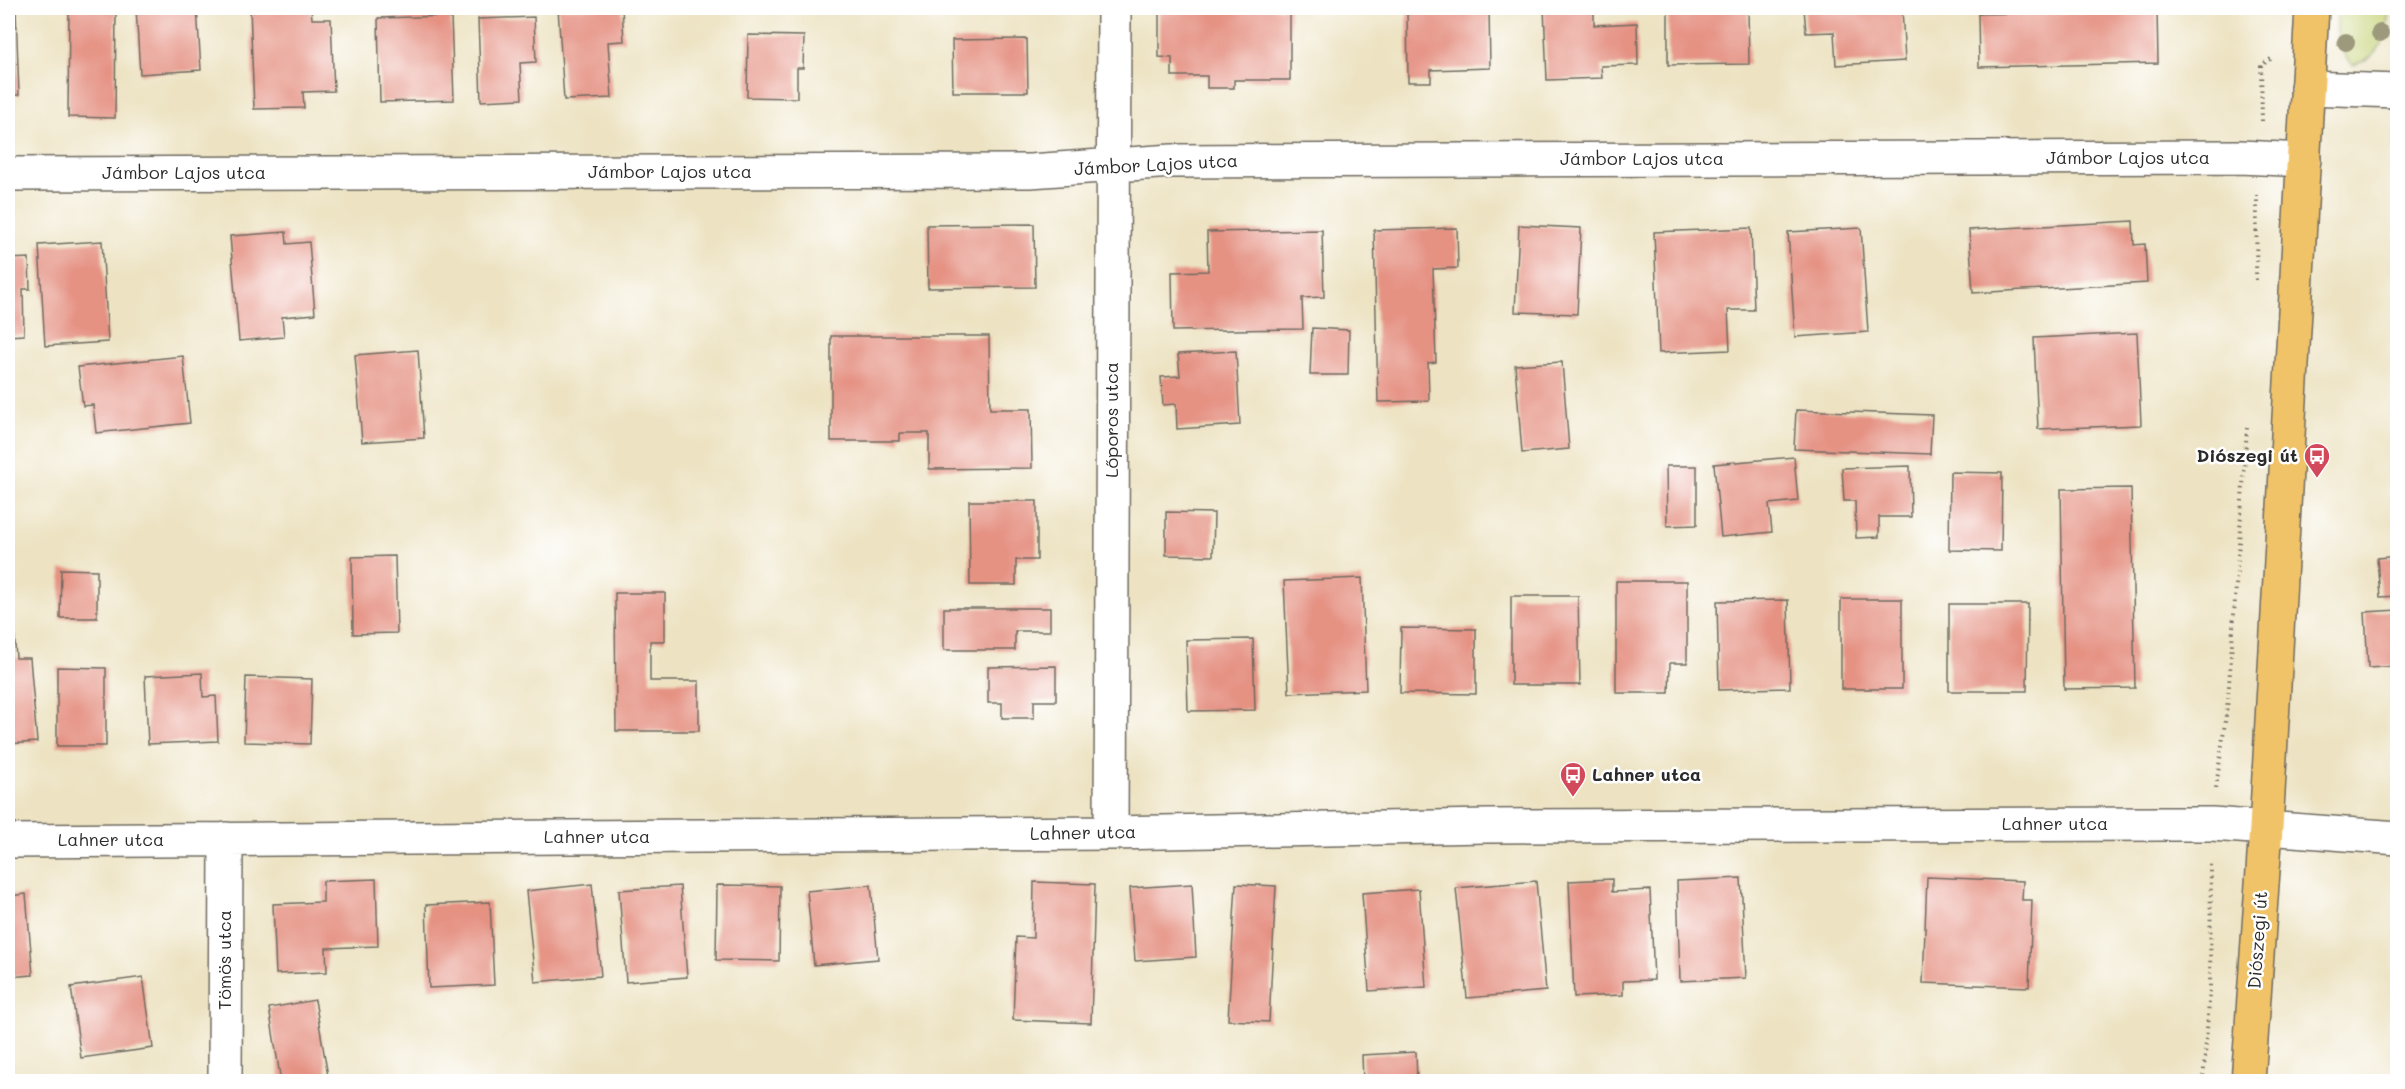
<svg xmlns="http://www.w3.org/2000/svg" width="2405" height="1089" viewBox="0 0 2405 1089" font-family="Mali,sans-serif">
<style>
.green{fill:#c3d071;stroke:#777e4e;stroke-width:1.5}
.building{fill:#e59283}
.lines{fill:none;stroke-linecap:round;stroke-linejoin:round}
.minor-casing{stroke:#6f6b60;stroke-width:36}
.major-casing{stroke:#6f6b60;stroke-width:36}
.path{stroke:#6f6b60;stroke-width:4;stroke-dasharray:1.5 4.5;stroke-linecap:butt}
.minor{stroke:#fff;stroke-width:33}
.major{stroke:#f1c369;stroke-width:33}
.tree{fill:#9c997b}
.labels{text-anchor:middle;stroke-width:5;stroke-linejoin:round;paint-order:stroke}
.street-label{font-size:18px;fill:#2b2b2b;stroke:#fff}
.poi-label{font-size:18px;font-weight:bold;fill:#2b2b2b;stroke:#fff;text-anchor:end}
</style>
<rect width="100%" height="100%" fill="#fff"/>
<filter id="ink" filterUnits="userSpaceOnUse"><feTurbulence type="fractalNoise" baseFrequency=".0167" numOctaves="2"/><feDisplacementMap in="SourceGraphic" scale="12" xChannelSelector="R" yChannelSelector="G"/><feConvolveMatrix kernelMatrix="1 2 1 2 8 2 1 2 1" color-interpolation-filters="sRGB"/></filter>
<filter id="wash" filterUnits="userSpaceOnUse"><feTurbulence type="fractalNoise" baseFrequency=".008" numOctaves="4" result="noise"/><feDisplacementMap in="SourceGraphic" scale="24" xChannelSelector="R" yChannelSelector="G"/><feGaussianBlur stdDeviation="1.35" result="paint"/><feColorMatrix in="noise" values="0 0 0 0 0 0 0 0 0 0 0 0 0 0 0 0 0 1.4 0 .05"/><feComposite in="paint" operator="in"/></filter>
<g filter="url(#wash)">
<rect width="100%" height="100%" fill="#ede3c3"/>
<path class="green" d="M2337,8H2389C2387,36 2383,56 2353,65C2336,49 2336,30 2337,8Z"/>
<g id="blocks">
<path class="building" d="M69,8H116L115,118L68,117Z
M136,8H197L201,70L140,74Z
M250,8H311L312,19H331L334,91L303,92L304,108L254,109Z
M558,8H622L624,41L608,42L612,98L564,100Z
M1159,8H1290V80H1234V88H1207V76H1172V58L1159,57Z
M1407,8H1489L1490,68L1431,70V82H1408Z
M1544,8H1594V25L1637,23L1638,65L1601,66L1602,78L1547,80Z
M1668,8H1748L1749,64L1668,65Z
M1804,8H1902L1905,61L1836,65L1834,32L1806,33Z
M2088,8H2157L2158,63L1979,67L1978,14L2088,12Z
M16,10L19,95H8V11Z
M451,16L454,100L380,102L378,18Z
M534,17L536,62L520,63L522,99L481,101L478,19Z
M748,35L804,36L803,68H797V98L747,97Z
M1027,39L1028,92H953L952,40Z
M2133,221L2134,245L2145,244L2147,283L1973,293L1969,230Z
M1034,224L1035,287L928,288L927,225Z
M1519,225L1581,228L1577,314L1515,312Z
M1457,228L1458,268L1433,269L1436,362L1428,363L1429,401L1378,402L1374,230Z
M1751,228L1754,310H1728L1730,350L1659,353L1654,232Z
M1861,228L1868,332L1795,337L1788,232Z
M1322,230L1324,297L1302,298L1303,329L1173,331L1172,272L1208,271L1207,232Z
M286,232L287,244L309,242L315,314L282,317L284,337L239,341L230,236Z
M102,241L108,342L45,346L39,245Z
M29,258L30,289H23L24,335L8,336V259Z
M1312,328L1349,330L1348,375H1310Z
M2137,333L2141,425L2038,429L2034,338Z
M831,336H989L990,409H1031L1032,468L929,469V433H900V441H831Z
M418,350L424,438L362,442L355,355Z
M1236,351L1240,425L1177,429L1176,404L1163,405L1161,377L1180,376L1178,354Z
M183,356L190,423L96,433L93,405L83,406L78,367Z
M1562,362L1569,449L1522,453L1515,365Z
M1796,410L1932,415L1930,454L1794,449Z
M1794,457L1798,501L1769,504L1772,532L1721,537L1714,464Z
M1666,466H1697V525L1667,526Z
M1910,466L1911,517H1879V537L1856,538L1855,501H1844L1842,468Z
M1950,472L2002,473L2001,551L1949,550Z
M2131,488L2135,688L2064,689L2061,489Z
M969,501H1037V560H1016V585H970Z
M1166,512L1214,513L1213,556L1166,555Z
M395,556L397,633L353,634L352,557Z
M2398,556V596L2380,597L2377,558Z
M61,569L97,570V618H60Z
M1362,578L1366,690L1289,693L1284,581Z
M1616,581H1687V663H1670L1669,693H1616Z
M615,593H665V641H650V681H699V731H616Z
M1511,596H1578L1580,685H1511Z
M1841,599H1902V689H1841Z
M8,600H12L16,658H30L37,742L8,744Z
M1788,600L1790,688L1719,690L1717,601Z
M1949,604H2028L2027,691H1949Z
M944,608H1050V631H1015V650H944Z
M2398,610V666L2368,668L2365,612Z
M1401,628L1476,629V694L1400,693Z
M1253,639L1255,710L1188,711L1186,640Z
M1056,666V701H1034V718H1002V703H988V667Z
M57,667L106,668V746H57Z
M202,673L203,697L216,696L218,741L148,744L145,676Z
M246,677L312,679L310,744L244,742Z
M1927,877L2023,881L2022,900H2032L2029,987L1923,983Z
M1741,878L1746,978L1680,981L1677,881Z
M376,879L378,946L326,948L327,972L276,974L273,904L323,902V881Z
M1612,879V892L1650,890L1654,980L1623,981V995L1574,997L1569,881Z
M1536,881L1546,991L1467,998L1456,888Z
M1034,882L1095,884L1091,1023L1013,1020L1016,937L1033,938Z
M592,884L601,976L535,982L526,891Z
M1192,884L1196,957L1135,961L1130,888Z
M1236,884L1276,886L1269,1022L1228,1020Z
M717,885L780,886L779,961L716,960Z
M871,885L878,959L814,965L807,891Z
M680,886L687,977L626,982L619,890Z
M1419,889L1426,987L1369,991L1362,893Z
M26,894L33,975L8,977V896Z
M490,902L494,985L429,988L426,905Z
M143,977L153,1048L81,1058L71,987Z
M315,1000L329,1082H281L269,1008Z
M1416,1052L1417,1082H1363L1362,1055Z"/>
</g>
</g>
<g filter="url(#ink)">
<use href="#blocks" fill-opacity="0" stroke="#6f6b60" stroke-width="1.5"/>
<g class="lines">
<g class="minor-casing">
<path id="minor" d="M2307,88L2398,91
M8,174L1030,171L1172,161L2240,157L2304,160
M1111,833L1114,8
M8,841L1111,833L1487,826L2162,824H2212L2398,838
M225,1082L226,839"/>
</g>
<g class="major-casing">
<path id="major" d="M2248,1082L2266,828L2312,8"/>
</g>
<path class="path" d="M2262,121L2261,65L2271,59
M2256,280L2257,195
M2216,788L2228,700L2247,428
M2203,1082L2210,989L2211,862"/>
<use href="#minor" class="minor"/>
<use href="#major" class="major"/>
</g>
<g class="tree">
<circle cx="2380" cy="33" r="9"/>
<circle cx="2346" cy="42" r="9"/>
</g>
</g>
<defs>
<g id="bus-pin" transform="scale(1.35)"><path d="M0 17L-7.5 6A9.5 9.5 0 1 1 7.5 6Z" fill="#d1495b" stroke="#fff"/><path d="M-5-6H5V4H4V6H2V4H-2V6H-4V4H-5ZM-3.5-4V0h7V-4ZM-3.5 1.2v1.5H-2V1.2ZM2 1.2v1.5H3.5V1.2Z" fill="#fff"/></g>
</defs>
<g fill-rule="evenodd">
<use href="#bus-pin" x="2317" y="456"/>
<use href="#bus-pin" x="1573" y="775"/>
</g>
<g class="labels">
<g class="street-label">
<text x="2128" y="164">Jámbor Lajos utca</text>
<text x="1642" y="165">Jámbor Lajos utca</text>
<text transform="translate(1156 165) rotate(-3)" y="6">Jámbor Lajos utca</text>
<text x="670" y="178">Jámbor Lajos utca</text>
<text x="184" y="179">Jámbor Lajos utca</text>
<text transform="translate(1112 420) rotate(-90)" y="6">Lőporos utca</text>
<text x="2055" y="830">Lahner utca</text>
<text transform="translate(1083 833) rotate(-1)" y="6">Lahner utca</text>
<text x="597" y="843">Lahner utca</text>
<text x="111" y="846">Lahner utca</text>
<text transform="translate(2258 940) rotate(-86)" y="6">Diószegi út</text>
<text transform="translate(225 960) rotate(-90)" y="6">Tömös utca</text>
</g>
<g class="poi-label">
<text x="2298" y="462">Diószegi út</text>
<text x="1592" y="781" text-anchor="start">Lahner utca</text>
</g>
</g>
<rect width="2405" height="1089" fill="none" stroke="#fff" stroke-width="30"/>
</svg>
